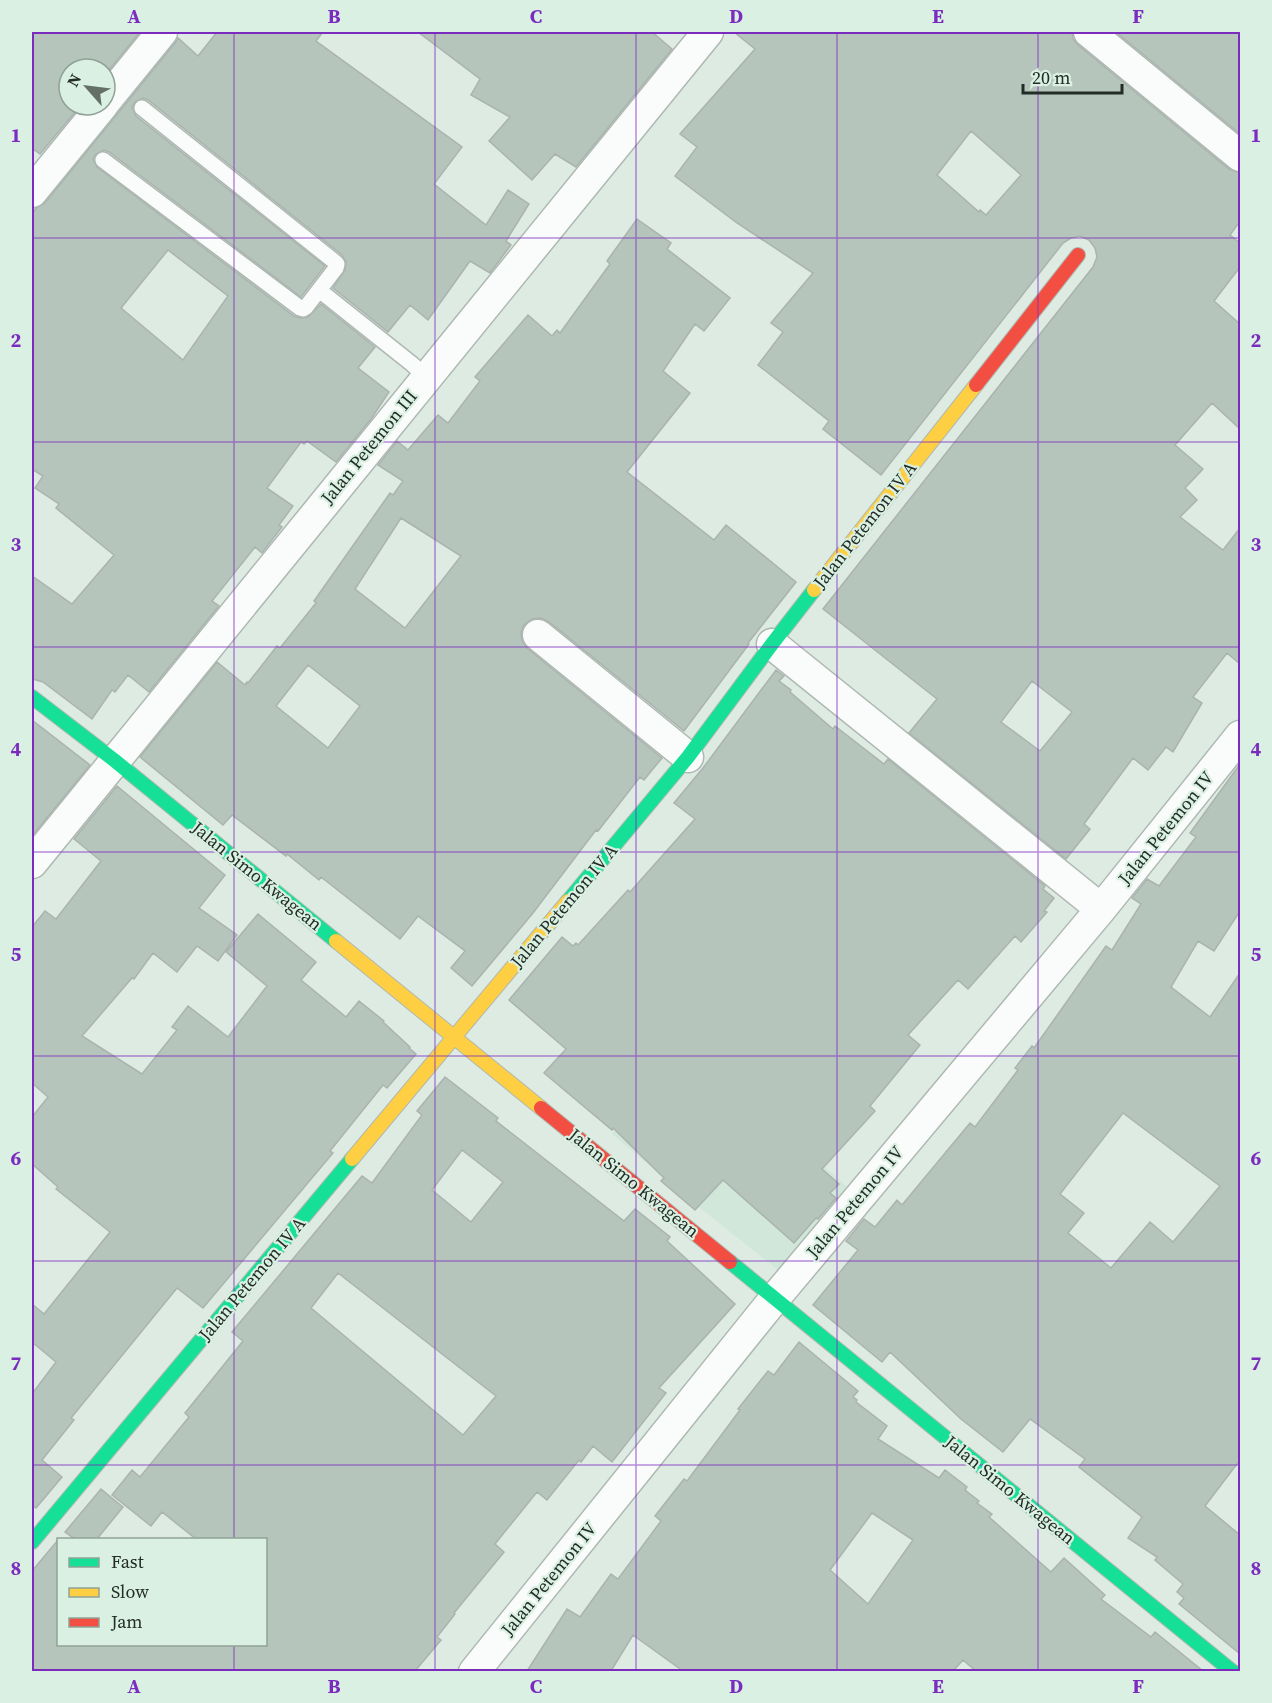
<svg xmlns="http://www.w3.org/2000/svg" width="1272" height="1703" viewBox="0 0 1272 1703" font-family="'Source Serif 4',serif">
<style>
.built{fill:#d0e7d9}
.building{fill:#b5c5bb;stroke:#aab3ae;stroke-width:1.5;fill-rule:evenodd}
.lines{fill:none;stroke-linecap:round;stroke-linejoin:round}
.lane-casing{stroke:#aeb8b2;stroke-width:18}
.street-casing{stroke:#aeb8b2;stroke-width:33}
.fast-casing{stroke:#aeb8b2;stroke-width:16}
.slow-casing{stroke:#aeb8b2;stroke-width:16}
.jam-casing{stroke:#aeb8b2;stroke-width:16}
.lane{stroke:#fafcfb;stroke-width:15}
.street{stroke:#fafcfb;stroke-width:30}
.fast{stroke:#16e098;stroke-width:14}
.slow{stroke:#ffcf43;stroke-width:14}
.jam{stroke:#f24e42;stroke-width:14}
.grid{fill:none;stroke:#7b2cbf;stroke-width:1.5;stroke-opacity:0.55}
.labels{text-anchor:middle;stroke-width:4.5;stroke-linejoin:round;paint-order:stroke}
.street-label{font-size:18px;fill:#232c26;stroke:#d9f0e2}
.neatline{fill:none;stroke:#7b2cbf;stroke-width:2}
.grid-label{font-size:20px;text-anchor:middle;font-weight:bold;fill:#7b2cbf}
</style>
<rect width="100%" height="100%" fill="#deebe3"/>
<path class="built" d="M697,1041L721,1073L847,1187L782,1273L700,1208L612,1134Z"/>
<path class="building" d="M32,32H140L105,75V69H69V105H81L40,154L32,148Z
M217,32H323L316,41L462,147L434,184L486,225L508,190L529,204L506,241L511,245L490,273L470,261L428,320L410,305L388,332L333,288L345,270L346,262L342,255L148,100L143,98L135,102L132,107L136,116L325,266L301,297L109,152L104,150L96,154L93,159L97,167L294,316L300,318L308,317L321,304L375,347L358,368L389,392L371,419L336,462L307,441L304,444L301,442L267,488L293,506L279,525L282,527L262,553L255,547L212,601L219,606L149,692L128,675L115,692L112,690L92,719L43,682L32,679V576L72,604L114,555L56,508L59,504L35,488L43,476L32,469V214L36,208L45,203L175,43L178,38L198,56ZM168,250L228,296L183,360L121,308Z
M418,32H652L672,49L576,167L555,154L532,180L489,141L510,117L471,95L480,79Z
M734,32H1072L1073,39L1078,45L1229,169L1240,173V221L1230,235L1240,243V267L1214,301L1240,324V429L1212,403L1175,445L1203,469L1185,488L1197,500L1180,517L1223,550L1240,528V664L1227,653L1193,697L1202,703L1173,752L1166,747L1148,770L1133,758L1084,824L1090,829L1066,859L909,733L937,699L823,609L1093,267L1097,257L1095,248L1089,240L1080,236L1071,238L1063,243L881,475L823,429L829,421L758,365L783,332L771,323L813,273L737,223L675,176L697,147L680,134L755,49ZM971,131L1021,175L986,215L980,210L979,212L937,175ZM1032,681L1072,712L1040,751L1001,722Z
M1116,32H1240V134Z
M637,219L671,243L667,249L730,298L704,331L695,324L663,371L690,393L627,472L714,540L726,525L796,582L748,643L749,644L684,731L549,622L541,618L532,619L524,625L521,632L522,641L527,648L662,758L644,780L640,777L598,831L596,830L533,913L472,986L451,968L465,951L418,916L400,939L321,877L319,880L287,854L286,856L232,815L223,825L140,757L217,662L245,685L247,682L248,683L277,646L280,648L316,603L314,601L390,493L393,495L403,481L378,465L397,441L408,450L438,415L448,423L480,381L475,377L528,315L552,336L557,330L560,333L610,264L607,261ZM401,518L461,556L405,628L355,589ZM308,665L360,706L328,748L276,706Z
M776,670L784,676L779,681L791,690L790,692L833,729L835,726L884,764L888,759L1045,886L1043,889L1054,898L1044,911L1047,912L1021,942L1015,936L968,989L958,980L908,1035L920,1045L870,1106L875,1111L822,1169L839,1184L830,1193L836,1198L818,1219L816,1218L794,1243L723,1180L695,1210L661,1181L664,1178L613,1128L612,1130L544,1073L566,1049L509,1000L562,937L573,946L576,943L578,945L628,890L630,892L695,819L674,803L703,768Z
M32,720L90,765L32,836Z
M1240,764V911L1214,951L1198,941L1171,987L1210,1017L1240,973V1460L1205,1506L1240,1535V1654L1179,1604L1184,1598L1177,1592L1183,1584L1155,1560L1157,1557L1128,1538L1142,1517L1079,1467L1085,1459L1030,1419L1003,1452L961,1419L890,1352L882,1362L813,1305L858,1250L846,1241L864,1219L875,1227L897,1200L902,1205L970,1123L975,1127L1018,1070L1015,1068L1032,1046L1034,1048L1106,946L1112,950L1141,904L1132,898L1147,879L1159,886L1196,837L1190,833ZM1123,1113L1220,1186L1173,1242L1150,1222L1111,1268L1068,1233L1084,1213L1060,1194Z
M117,786L225,875L199,908L237,935L218,961L197,946L177,972L153,953L134,979L132,978L82,1036L142,1074L177,1030L172,1027L188,1006L228,1037L267,986L226,952L258,914L316,962L301,980L346,1017L359,1001L384,1021L383,1022L410,1047L409,1048L416,1054L387,1088L383,1085L330,1151L333,1153L203,1308L177,1288L71,1418L74,1420L42,1460L62,1477L36,1508L32,1505V1394L56,1362L32,1342V1304L44,1314L110,1232L56,1189L58,1187L32,1164V1117L48,1097L32,1083V927L45,911L56,919L101,861L74,839Z
M445,1077L498,1118L496,1121L624,1221L635,1209L670,1237L667,1241L735,1304L659,1388L666,1393L612,1462L593,1446L581,1462L579,1460L547,1500L537,1492L495,1544L504,1552L454,1613L455,1614L437,1637L441,1640L415,1671H32V1571L58,1540V1644H266V1539H196L162,1512L151,1526L112,1495L132,1470L140,1477L189,1417L185,1413L243,1341L232,1332L362,1176L372,1183L422,1115L417,1111ZM462,1150L503,1182L471,1222L432,1190ZM338,1273L496,1396L463,1435L311,1308Z
M799,1342L858,1391L853,1397L857,1400L856,1402L887,1426L878,1439L939,1478L945,1470L967,1487L965,1490L979,1501L977,1503L992,1514L989,1517L1051,1572L1064,1558L1105,1595L1101,1599L1151,1637L1155,1632L1203,1671H976L963,1660L953,1671H683L633,1635L611,1671H527L567,1609L580,1617L611,1574L618,1579L661,1521L655,1516L684,1479L687,1481L740,1410L738,1409L768,1371L774,1375ZM872,1513L913,1540L868,1604L830,1570Z
M101,1489L123,1507L97,1539H75L65,1532Z"/>
<g class="lines">
<g class="lane-casing">
<path id="lane" d="M103,160L300,308L303,309L306,307L336,268L337,264L335,262L142,108
M319,290L412,364L426,377"/>
</g>
<g class="street-casing">
<path id="street" d="M1089,32L1240,156
M105,102L162,32
M32,192L103,105
M538,635L688,757
M772,644L1101,909
M32,863L708,32
M474,1672L775,1298L1101,909L1240,736"/>
</g>
<g class="fast-casing">
<path id="fast" d="M32,697L114,760L336,941
M568,901L688,757L772,644L814,590
M730,1262L1233,1672
M32,1542L352,1159"/>
</g>
<g class="slow-casing">
<path id="slow" d="M814,590L976,385
M336,941L541,1108
M352,1159L568,901"/>
</g>
<g class="jam-casing">
<path id="jam" d="M976,385L1078,255
M541,1108L730,1262"/>
</g>
<use href="#lane" class="lane"/>
<use href="#street" class="street"/>
<use href="#fast" class="fast"/>
<use href="#slow" class="slow"/>
<use href="#jam" class="jam"/>
</g>
<path class="grid" d="M234,32V1540M435,32V1672M636,32V1672M837,32V1672M1038,32V1672M32,238H1240M32,442H1240M32,647H1240M32,852H1240M32,1056H1240M32,1261H1240M32,1465H1240M234,1644V1672"/>
<g class="labels">
<g class="street-label">
<text transform="translate(369 447) rotate(-51)" y="6">Jalan Petemon III</text>
<text transform="translate(865 525) rotate(-52)" y="6">Jalan Petemon IV A</text>
<text transform="translate(1166 828) rotate(-51)" y="6">Jalan Petemon IV</text>
<text transform="translate(257 876) rotate(39)" y="6">Jalan Simo Kwagean</text>
<text transform="translate(564 906) rotate(-50)" y="6">Jalan Petemon IV A</text>
<text transform="translate(634 1183) rotate(39)" y="6">Jalan Simo Kwagean</text>
<text transform="translate(855 1202) rotate(-50)" y="6">Jalan Petemon IV</text>
<text transform="translate(252 1279) rotate(-50)" y="6">Jalan Petemon IV A</text>
<text transform="translate(1010 1490) rotate(39)" y="6">Jalan Simo Kwagean</text>
<text transform="translate(549 1579) rotate(-51)" y="6">Jalan Petemon IV</text>
</g>
</g>
<rect width="1272" height="1703" fill="none" stroke="#d9f0e2" stroke-width="66"/>
<rect x="57" y="1538" width="210" height="108" fill="#d9f0e2" stroke="#90a297" stroke-width="1.5"/>
<rect x="69" y="1558" width="30" height="9" fill="#16e098" stroke="#90a297" stroke-width="1.5"/>
<text x="111" y="1568" font-size="18" fill="#232c26">Fast</text>
<rect x="69" y="1588" width="30" height="9" fill="#ffcf43" stroke="#90a297" stroke-width="1.5"/>
<text x="111" y="1598" font-size="18" fill="#232c26">Slow</text>
<rect x="69" y="1618" width="30" height="9" fill="#f24e42" stroke="#90a297" stroke-width="1.5"/>
<text x="111" y="1628" font-size="18" fill="#232c26">Jam</text>
<g transform="translate(87 87) rotate(298)"><circle r="28" fill="#d9f0e2" stroke="#90a297" stroke-width="1.5"/>
<path d="M0-4.5L10 22L0 15L-10 22Z" fill="#646f68"/>
<text y="-9" font-size="16" font-weight="bold" text-anchor="middle" fill="#232c26">N</text>
</g>
<path d="M1023 84v9h99v-9" fill="none" stroke="#232c26" stroke-width="3"/>
<text x="1032" y="84" font-size="18" fill="#232c26" stroke="#d9f0e2" stroke-width="4.5" paint-order="stroke">20 m</text>
<rect x="33" y="33" width="1206" height="1637" class="neatline"/>
<g class="grid-label">
<text x="134" y="23">A</text>
<text x="334" y="23">B</text>
<text x="536" y="23">C</text>
<text x="736" y="23">D</text>
<text x="938" y="23">E</text>
<text x="1138" y="23">F</text>
<text x="16" y="142">1</text>
<text x="1256" y="142">1</text>
<text x="16" y="347">2</text>
<text x="1256" y="347">2</text>
<text x="16" y="551">3</text>
<text x="1256" y="551">3</text>
<text x="16" y="756">4</text>
<text x="1256" y="756">4</text>
<text x="16" y="961">5</text>
<text x="1256" y="961">5</text>
<text x="16" y="1165">6</text>
<text x="1256" y="1165">6</text>
<text x="16" y="1370">7</text>
<text x="1256" y="1370">7</text>
<text x="16" y="1575">8</text>
<text x="1256" y="1575">8</text>
<text x="134" y="1693">A</text>
<text x="334" y="1693">B</text>
<text x="536" y="1693">C</text>
<text x="736" y="1693">D</text>
<text x="938" y="1693">E</text>
<text x="1138" y="1693">F</text>
</g>
</svg>
